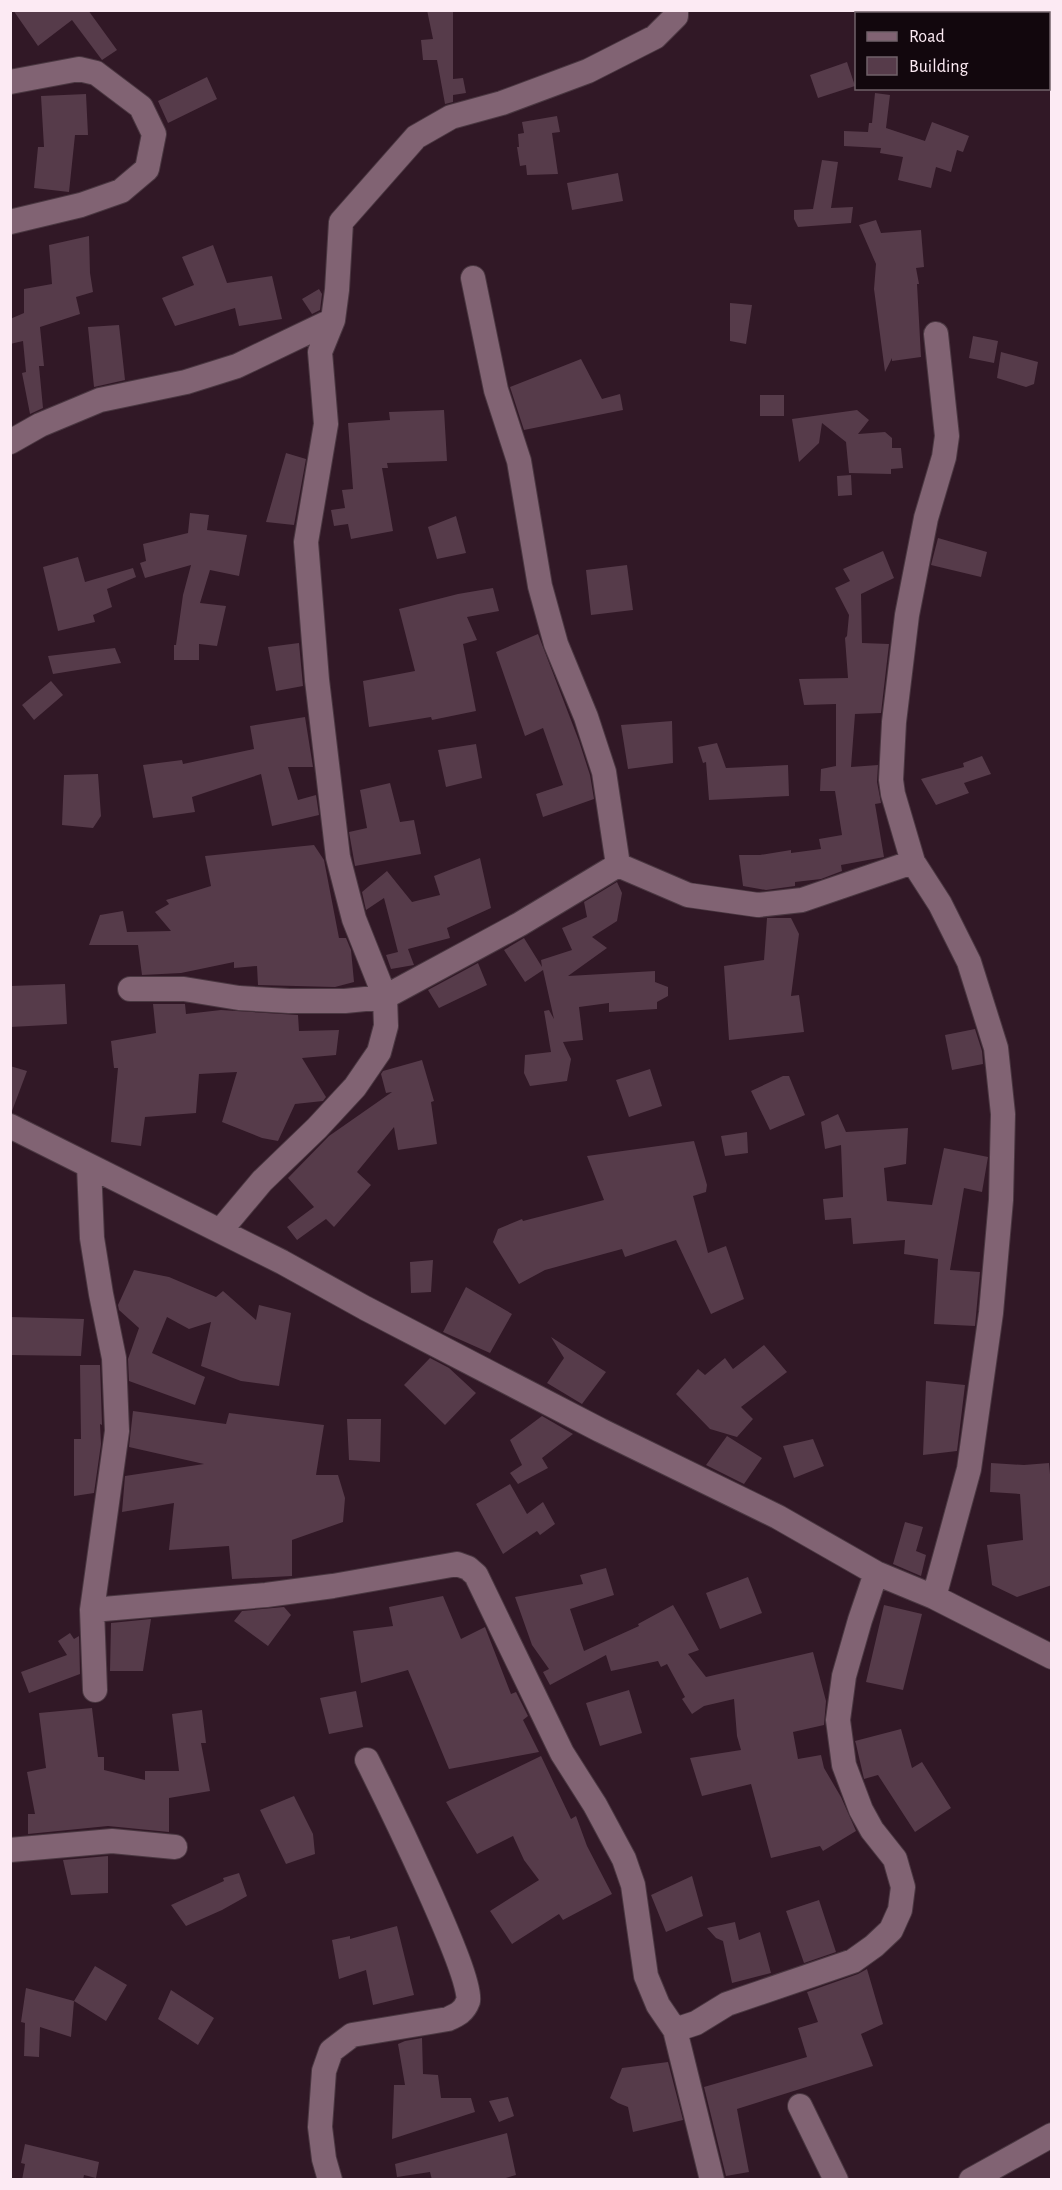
<svg xmlns="http://www.w3.org/2000/svg" width="1062" height="2190" viewBox="0 0 1062 2190" font-family="'Alegreya Sans',sans-serif">
<style>
.building{fill:#563b4a}
.lines{fill:none;stroke-linecap:round;stroke-linejoin:round}
.minor-casing{stroke:#4a3741;stroke-width:26}
.minor{stroke:#816373;stroke-width:24}
</style>
<rect width="100%" height="100%" fill="#311826"/>
<path class="building" d="M13,10H88L117,50L102,60L72,20L38,46Z
M427,10H453V79L463,78L466,93L453,95V102L445,104L437,60H423L421,40L433,39Z
M847,62L855,86L818,98L810,75Z
M207,77L217,99L168,123L158,101Z
M875,93L890,95L886,128L925,141L932,122L969,136L963,152L957,150L951,172L936,167L931,188L898,180L903,157L880,153L881,148L844,146V131L868,132L869,123H872Z
M86,94L88,135H75L69,192L34,188L38,147H44L41,96Z
M557,116L560,132L552,133L558,174L527,175L526,165L520,166L517,147H519L518,134L524,133L522,122Z
M822,160L838,162L831,208L853,207L851,223L798,227L794,219V210L813,209Z
M618,173L623,201L572,210L567,183Z
M876,220L881,233L921,230L924,267L916,268L919,284H917L921,357L892,361V358L885,372L874,289L876,264L859,225Z
M89,236L90,273L93,292L76,297L80,314L40,327L44,366H39L43,408L30,414L22,373L26,372L23,341L10,344V319L24,313V289L52,284L49,245Z
M213,245L227,283L272,276L282,319L239,326L235,308L175,326L162,298L194,285L182,257Z
M319,289L322,294L320,310L312,314L302,299Z
M730,303L752,305L746,344L730,341Z
M119,325L125,380L94,387L88,327Z
M973,336L998,341L994,363L969,358Z
M1001,352L1038,362L1034,384L1026,387L997,378Z
M581,359L602,399L620,394L623,410L524,430L510,387Z
M760,395H784V416H760Z
M444,410L447,461L387,463L388,468H382L393,531L351,539L348,524L334,526L331,510L345,508L342,490L353,489L348,423L390,420L389,412Z
M857,410L869,420L858,434L885,432L892,438V448H901L903,468L891,469V474L849,473L846,442L822,423L819,443L799,462L792,419Z
M286,453L306,459L294,525L266,522Z
M851,475L852,495L838,496L837,476Z
M190,513L209,515L207,530L247,535L239,576L210,570L200,603L226,606L217,646L199,644V660H174V645H176L183,595L191,565L145,578L140,563L146,561L143,544L188,533Z
M456,516L466,553L437,559L428,527Z
M938,538L987,552L981,577L931,565Z
M883,551L894,578L861,594L862,643L889,644L881,713L855,714L851,767L878,765L877,782L881,803L875,804L884,857L841,865L842,871L821,879L795,882V886L766,890L743,886L739,855H760L791,850V853L821,849L819,839L842,835L835,791H820L821,769L836,766V704L804,705L799,679L848,678L845,638L847,636L849,615L835,588L850,581L843,569Z
M78,557L85,582L133,568L136,577L107,589L112,607L93,615L95,622L58,631L43,567Z
M627,565L633,610L591,615L586,570Z
M493,588L499,611L467,617L477,640L463,644L476,711L432,720L431,717L369,727L363,681L415,671L399,609L458,594Z
M538,634L579,741L590,775L594,799L543,817L536,794L563,785L543,728L525,736L496,652Z
M299,643L303,686L276,691L268,647Z
M115,648L121,663L53,674L48,656Z
M51,681L63,695L34,720L22,705Z
M305,717L313,767H288L298,800L316,795L319,815L272,826L261,774L192,797L195,812L153,818L143,765L182,760L183,764L254,749L250,726Z
M672,721L673,763L628,769L621,725Z
M717,743L726,768L788,765L789,796L709,800L706,762L703,763L698,747Z
M476,744L482,778L446,787L438,750Z
M982,756L991,774L964,783L969,793L936,805L921,779L964,767L963,763Z
M98,774L101,816L93,828L62,825L64,775Z
M390,783L400,822L414,820L421,854L355,866L349,832L367,828L360,790Z
M314,845L324,860L339,938H346L351,950L354,982L335,987L258,985L257,966L234,968V962L181,973L142,975L138,945H89L100,915L123,911L127,932L171,931L155,912L169,904L166,900L211,886L205,856Z
M480,858L491,908L447,928L450,938L408,949L414,965L391,969L386,955L398,952L384,898L366,910L362,892L387,871L412,902L440,895L434,876Z
M617,882L622,893L617,921L592,937L607,948L568,976L655,971V982L668,987V996L657,1002V1009L609,1012V1003L579,1007L583,1040L563,1042L571,1059L567,1081L530,1086L524,1073L525,1055L551,1052L544,1011L549,1010L554,1019L543,970L525,982L504,950L524,938L542,967L541,960L572,950L562,928L587,917L584,902Z
M767,918H791L799,934L791,996L799,995L804,1032L729,1040L724,966L764,960Z
M478,963L487,985L439,1008L428,990Z
M65,984L67,1024L10,1027V986Z
M153,1004H185L186,1014L221,1010L298,1015L299,1031L339,1030L336,1055L302,1058L326,1097L323,1101L295,1104L278,1141L262,1138L222,1122L237,1072L199,1074L196,1113L145,1117L141,1146L111,1142L118,1068H114L111,1041L156,1033Z
M975,1029L982,1051L983,1064L952,1070L945,1035Z
M422,1060L434,1101L431,1102L437,1144L398,1150L394,1127L357,1172L371,1185L334,1227L326,1219L297,1240L287,1227L314,1207L288,1178L329,1136L392,1092L386,1093L381,1074L383,1071Z
M10,1066L27,1071L12,1111H10Z
M650,1069L662,1106L629,1117L616,1080Z
M783,1076H789L805,1115L770,1130L751,1091Z
M838,1114L846,1132L908,1128L906,1164L884,1168L887,1201L932,1205L944,1148L988,1157L982,1192L964,1188L950,1270L980,1272L975,1326L934,1324L938,1259L904,1254L905,1240L853,1244L851,1218L825,1220L823,1199L843,1197L841,1145L825,1149L821,1122Z
M747,1132L748,1153L725,1156L721,1136Z
M694,1141L707,1185L706,1192L693,1196L708,1253L726,1246L744,1299L711,1314L676,1240L625,1257L622,1249L545,1270L519,1284L493,1242L498,1229L522,1219L523,1221L604,1200L587,1156Z
M433,1260L431,1292L411,1293L410,1262Z
M134,1270L169,1277L216,1297L223,1291L256,1320L259,1305L291,1313L279,1386L241,1381L201,1366L211,1322L189,1329L167,1317L152,1353L205,1377L195,1405L129,1381L128,1359L139,1328L119,1310L118,1305Z
M466,1287L512,1314L490,1353L443,1332Z
M10,1317L84,1319L81,1356L10,1355Z
M551,1337L606,1372L582,1404L547,1383L564,1358Z
M764,1345L787,1372L741,1407L753,1419L737,1437L710,1429L676,1394L698,1369L705,1375L725,1358L733,1369Z
M430,1358L449,1368L476,1393L445,1425L404,1385Z
M80,1365H100L102,1425L100,1424L101,1444L94,1493L74,1496V1439H81Z
M926,1381L965,1385L957,1451L923,1455Z
M133,1411L226,1424L229,1413L324,1425L316,1475H338L345,1498L343,1522L292,1540V1576L232,1579L229,1546L169,1550L174,1503L122,1512L125,1476L204,1464L129,1447Z
M542,1416L573,1434L542,1458L548,1468L518,1484L510,1473L522,1465L510,1440Z
M347,1419H381L380,1462L349,1460Z
M727,1436L762,1458L744,1484L706,1465Z
M813,1439L824,1466L794,1478L783,1446Z
M991,1463L1024,1465L1049,1463L1052,1497V1585L1017,1597L992,1585L987,1545L1023,1540L1020,1494L990,1492Z
M510,1484L527,1514L543,1502L555,1524L540,1535L537,1531L503,1554L476,1504Z
M905,1522L923,1527L916,1551L926,1555L921,1576L893,1564Z
M606,1568L614,1595L570,1609L584,1651L639,1626L638,1624L673,1605L699,1650L688,1654L706,1677L813,1652L826,1701L824,1725L793,1732L798,1759L821,1755L824,1768L841,1797L856,1831L823,1851L820,1846L771,1858L751,1784L702,1796L690,1758L741,1750L737,1736L734,1699L704,1706L692,1714L682,1699L685,1697L667,1664L661,1667L658,1661L611,1671L606,1655L550,1685L543,1672L549,1669L532,1645L515,1597L583,1584L580,1575Z
M748,1577L762,1613L720,1629L706,1593Z
M443,1596L461,1639L485,1627L511,1694L516,1692L528,1716L523,1720L539,1752L449,1769L408,1670L361,1683L353,1631L393,1626L389,1607Z
M884,1605L922,1614L903,1690L866,1682Z
M284,1607L291,1615L268,1646L234,1621L242,1611Z
M151,1619L143,1671H110L111,1623Z
M70,1633L74,1639L79,1636L80,1674L29,1693L21,1672L67,1655L58,1641Z
M629,1690L642,1733L600,1746L586,1703Z
M356,1691L363,1727L329,1734L320,1698Z
M92,1708L98,1757H104V1770L145,1780V1771H179L172,1714L202,1710L206,1743H201L210,1791L169,1798V1832L108,1826L28,1834V1814H35L27,1772L46,1768L39,1713Z
M901,1729L912,1768L922,1762L951,1808L915,1832L878,1775L864,1779L856,1744L855,1741Z
M541,1756L571,1819L576,1816L587,1846L612,1894L563,1920L559,1914L512,1944L490,1911L539,1880L524,1860L513,1836L477,1854L446,1802Z
M294,1796L313,1834L315,1854L286,1864L260,1810Z
M108,1856V1893L71,1895L63,1860Z
M239,1873L247,1896L222,1910L186,1926L171,1905L224,1881L223,1878Z
M692,1876L703,1916L666,1932L651,1895Z
M819,1900L836,1952L804,1963L786,1911Z
M735,1922L739,1940L760,1932L771,1973L732,1983L723,1941L716,1938L707,1928Z
M397,1926L414,1995L373,2005L366,1970L339,1979L332,1940L350,1936V1939Z
M95,1966L127,1985L106,2021L74,2001Z
M867,1969L883,2024L861,2034L873,2066L737,2109L749,2172L726,2176L704,2087L807,2057L798,2028L818,2022L807,1992L858,1974Z
M26,1988L74,2001L71,2037L40,2027L39,2057L24,2056L25,2023L21,2022Z
M171,1990L214,2018L198,2045L158,2019Z
M422,2038L423,2074L438,2075L441,2098H471L475,2112L392,2139L394,2085H405L398,2044L405,2041Z
M668,2062L683,2120L633,2132L628,2107L618,2103L610,2098L622,2068Z
M508,2097L514,2116L499,2122L489,2101Z
M507,2133L516,2175L499,2180H432L430,2172L397,2177L395,2164Z
M25,2144L99,2162L96,2178L84,2175L83,2180H22L25,2164L21,2163Z"/>
<g class="lines">
<g class="minor-casing">
<path id="minor" d="M10,82L79,69L96,73L141,107L154,134L147,169L121,191L81,205L10,222
M473,278L496,390L519,461L540,586L556,644L586,717L604,772L618,865
M10,442L40,425L100,400L186,382L237,366L333,320
M913,862L893,794L891,780L894,722L907,615L926,518L944,457L947,436L936,334
M130,989H184L239,998L289,1001H345L385,997L354,919L338,857L317,680L306,542L326,424L320,352L333,320L337,290L341,222L416,137L451,117L502,103L588,71L655,37L676,16V10
M10,1126L282,1262L365,1308L600,1430L778,1517L876,1573L934,1597L1052,1657
M89,1166L92,1238L101,1294L114,1358L117,1431L92,1610
M220,1231L262,1181L317,1128L355,1087L379,1052L386,1026L385,997L520,924L618,865L688,895L758,905L802,900L913,862L940,904L969,962L996,1048L1003,1114L1001,1200L991,1313L969,1469L934,1597
M95,1690L92,1610L266,1595L333,1586L457,1564L468,1568L476,1575L562,1753L595,1805L624,1859L633,1885L646,1976L658,2005L675,2030
M10,1850L112,1841L175,1847
M800,2106L836,2180
M330,2180L324,2159L320,2127L324,2071L331,2051L352,2035L448,2019C457,2015 464,2012 468,2001C475,1979 383,1792 367,1760
M712,2180L675,2030L696,2023L727,2004L853,1961L874,1946L891,1930L900,1910L903,1887L895,1859L872,1830L861,1810L844,1765L838,1720L844,1676L860,1620L876,1573
M971,2180L1052,2135"/>
</g>
<use href="#minor" class="minor"/>
</g>
<rect width="1062" height="2190" fill="none" stroke="#fceaf3" stroke-width="24"/>
<rect x="855" y="12" width="195" height="78" fill="#12070d" stroke="#706269" stroke-width="1.5"/>
<rect x="867" y="32" width="30" height="9" fill="#816373" stroke="#706269" stroke-width="1.5"/>
<text x="909" y="42" font-size="18" fill="#fceaf3">Road</text>
<rect x="867" y="57" width="30" height="18" fill="#563b4a" stroke="#706269" stroke-width="1.5"/>
<text x="909" y="72" font-size="18" fill="#fceaf3">Building</text>
</svg>
